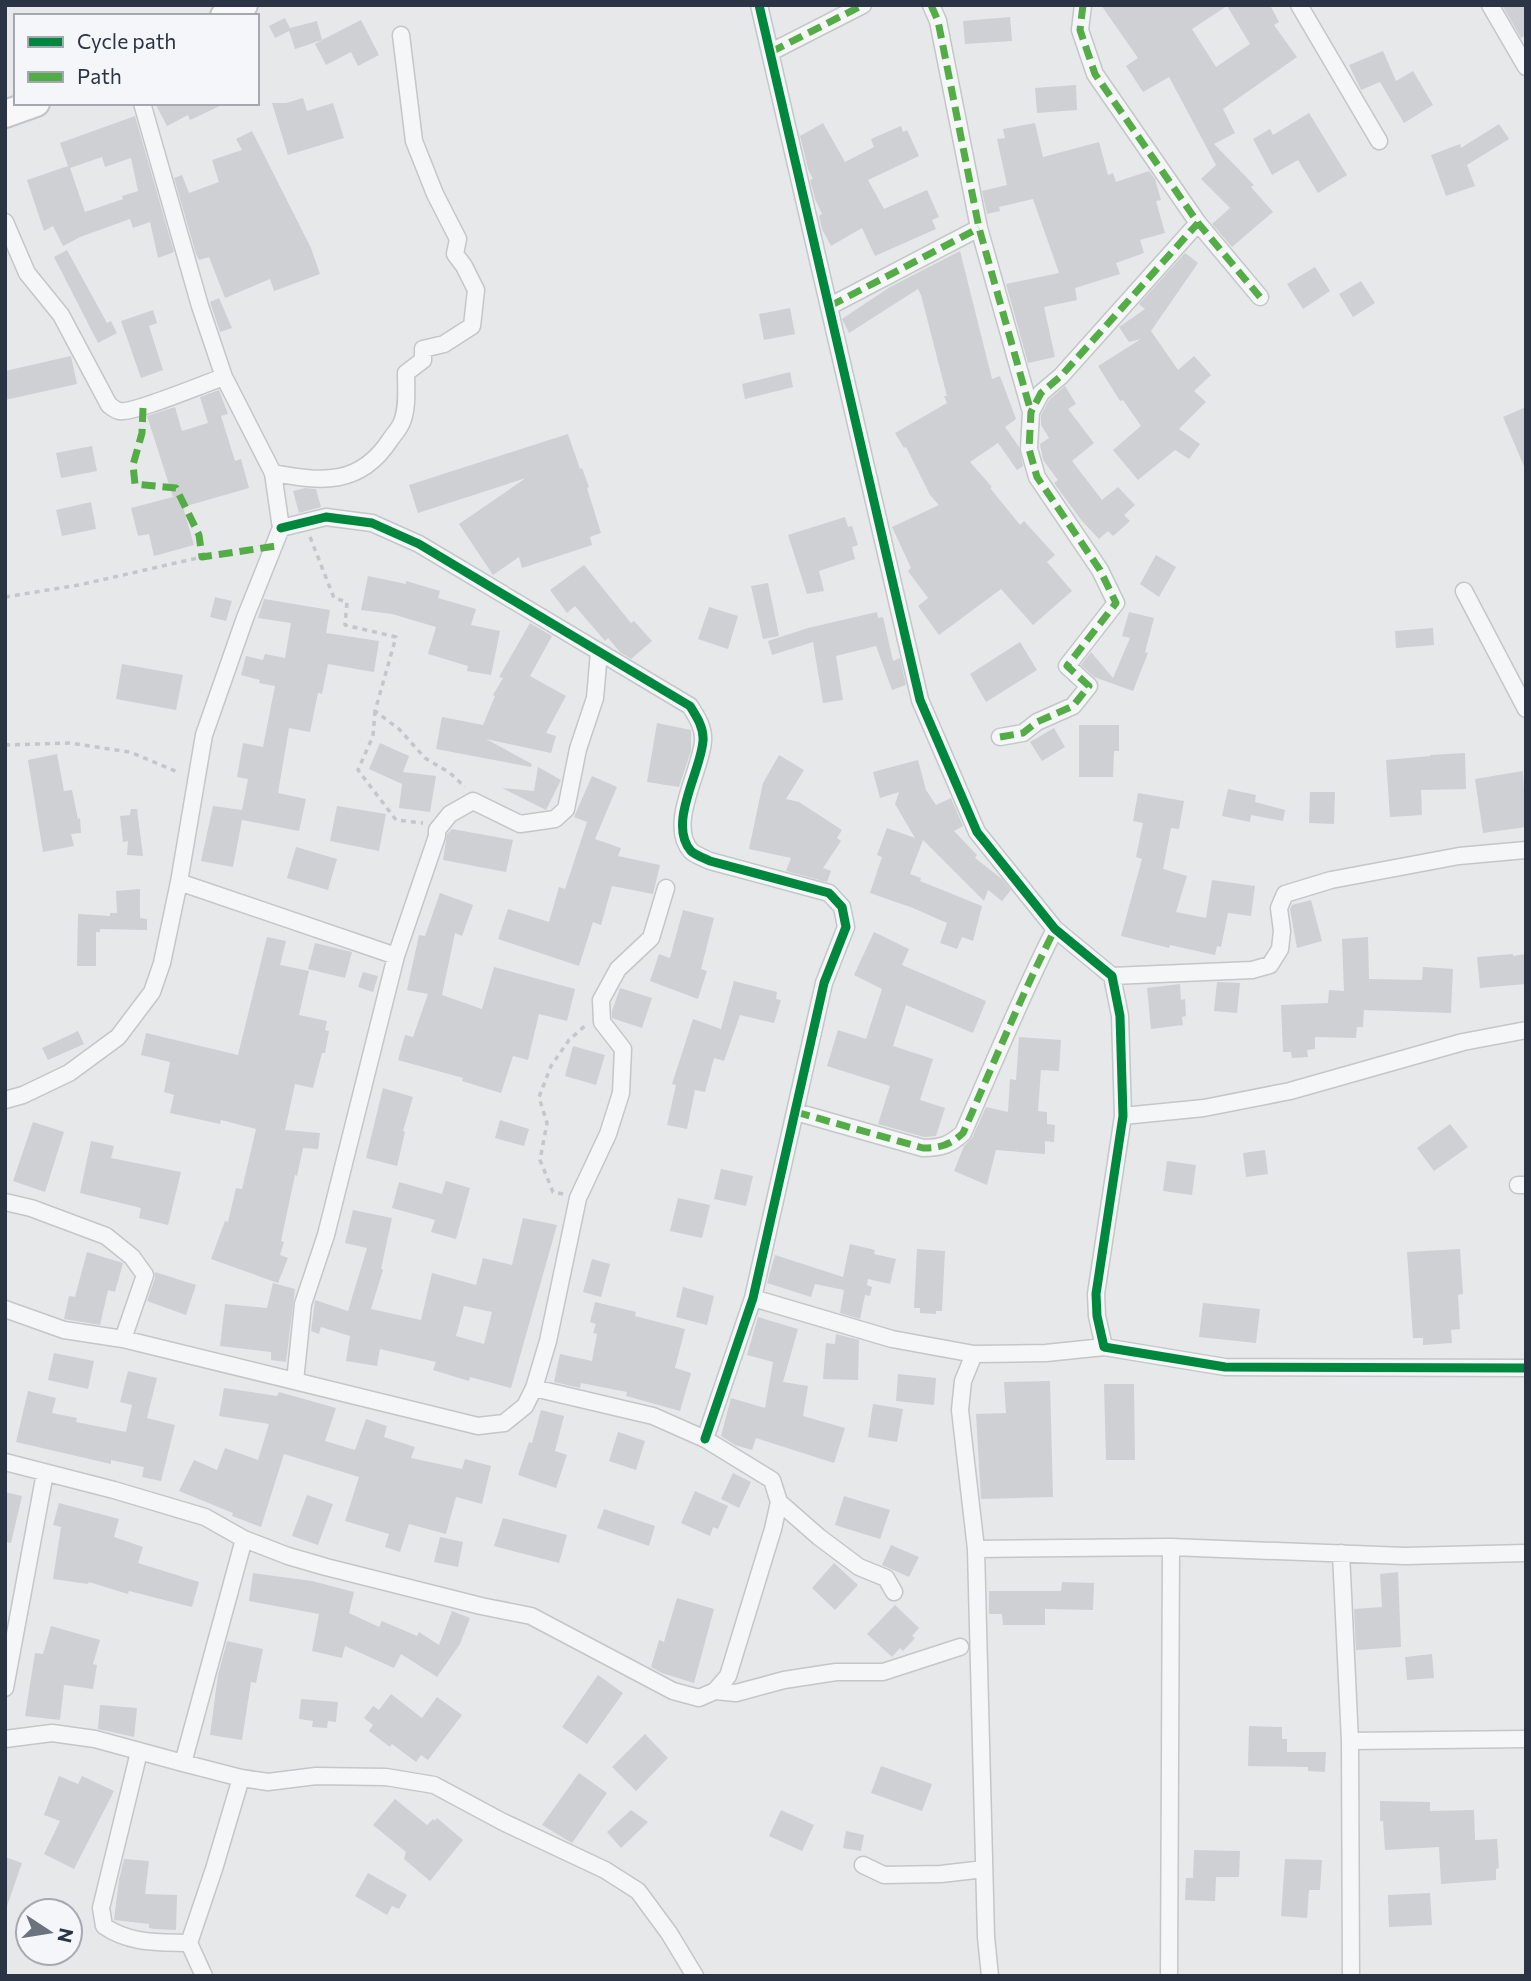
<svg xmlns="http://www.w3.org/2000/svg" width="1531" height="1981" viewBox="0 0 1531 1981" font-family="Commissioner,sans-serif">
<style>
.building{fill:#ced0d3;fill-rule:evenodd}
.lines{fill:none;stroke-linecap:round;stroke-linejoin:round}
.street-casing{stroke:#c4c6c8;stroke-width:19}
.primary-casing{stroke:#c2c5c8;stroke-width:30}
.path{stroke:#c5c6ca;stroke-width:3.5;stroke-dasharray:5 5;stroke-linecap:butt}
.street{stroke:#f5f6f7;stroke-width:16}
.primary{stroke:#f8f8f8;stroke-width:26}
.quiet{stroke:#54ac47;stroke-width:7;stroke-dasharray:14 7;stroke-linecap:butt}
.cycleway-casing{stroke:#f4f6f9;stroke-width:13}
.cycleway{stroke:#00873e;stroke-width:9}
</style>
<rect width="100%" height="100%" fill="#e6e8ea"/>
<path class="building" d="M1101,5H1270L1279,22L1274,25L1297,57L1223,109L1235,133L1214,144L1254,185L1251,187L1273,212L1232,247L1212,224L1230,208L1201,179L1216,165L1169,77L1143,92L1126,66L1138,58ZM1227,6L1250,44L1216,67L1192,29Z
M1507,5H1526V35L1521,38L1503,7Z
M1010,17L1012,41L965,44L963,21Z
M285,18L290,28L317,21L322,40L361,20L379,55L358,66L351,52L326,65L315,44L322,40L295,49L289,31L275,38L269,26Z
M1383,51L1396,81L1413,71L1433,105L1404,123L1380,82L1361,90L1349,65Z
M1076,85L1077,110L1037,113L1035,88Z
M303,98L307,111L333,103L344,138L288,155L272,103H286Z
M155,103H226L190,120L188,115L167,126Z
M1309,113L1347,175L1318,193L1298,160L1272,175L1253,139L1270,129L1273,135Z
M135,116L174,252L158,258L150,222L133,228L130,219L80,237L63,246L53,226L44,231L27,180L68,166L60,143ZM102,157L105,167L131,158L138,191L122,196L123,199L85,212L70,168Z
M823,123L845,162L874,147L871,139L901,126L903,132L907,130L919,156L868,180L884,209L927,190L939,217L932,220L936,229L875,256L862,228L831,246L822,229L819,216L822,214L815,199L810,180L813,179L808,169L800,136Z
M1035,123L1043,157L1099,142L1108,175L1113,173L1116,182L1149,171L1155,179L1161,200L1156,201L1165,233L1140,240L1144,253L1116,263L1120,274L1075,288L1077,300L1044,307L1055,357L1028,363L1006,284L1059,273L1033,199L999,207L1000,211L987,214L982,191L1007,185L997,139L1005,138L1003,129Z
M1499,124L1509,139L1467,165L1475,186L1446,196L1431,155L1460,144L1461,148Z
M252,131L311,248L320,274L274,291L270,279L225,298L209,257L199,260L196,254L174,178L182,175L189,193L219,182L212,160L242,150L236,139Z
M67,250L107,323L111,321L117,333L98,343L54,257Z
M960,251L992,379L1000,376L1016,419L1005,427L1019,447L1023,466L1017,470L998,443L970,462L992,487L990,488L1020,525L1024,521L1055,555L1047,562L1072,591L1033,625L1001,589L939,635L918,606L928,598L908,571L911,568L892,527L939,505L930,495L906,447L904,448L895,433L947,403L944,396H947L921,295L918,289L849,333L842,319L890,287Z
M1185,253L1198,263L1151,331L1178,370L1194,356L1211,375L1194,391L1206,402L1179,429L1200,444L1189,459L1175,450L1138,480L1113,450L1141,426L1123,400L1120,401L1098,366L1141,339L1129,342L1119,327L1145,309L1139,304Z
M1315,267L1330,291L1303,309L1287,284Z
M1361,281L1375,303L1353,317L1339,294Z
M219,298L232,328L220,332L210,302Z
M790,308L795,334L764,340L759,314Z
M153,310L157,323L149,326L163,370L141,378L121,321Z
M71,356L77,384L5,400V371Z
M790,372L793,387L745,399L742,384Z
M1065,386L1076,404L1068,409L1094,443L1072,461L1102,500L1118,487L1135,505L1124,515L1130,521L1113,536L1108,531L1099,539L1082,521L1054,483L1058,480L1043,460L1040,444L1049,438L1041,425V415L1049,400Z
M219,390L228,414L221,416L235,461L241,459L249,488L183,507L194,545L154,556L149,534L138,536L131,508L173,497L147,416L175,407L182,431L208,423L200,397Z
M1526,407V471L1503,417Z
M568,434L580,469L582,468L589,487L587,488L601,533L590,537L592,545L522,568L519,557L493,575L459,524L526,478L418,513L409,485Z
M92,446L97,471L61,478L56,453Z
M305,488L316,489L321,507L299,513L293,491Z
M91,502L96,529L62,536L56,510Z
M845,517L848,527L852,526L858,545L852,547L855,559L819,571L824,591L807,594L788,535Z
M1156,555L1176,567L1159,597L1140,584Z
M584,565L631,623L634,621L652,641L631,659L620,652L608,638L605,641L575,606L567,613L550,590Z
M368,576L406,584V581L440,591L438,598L476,609L471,625L500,631L491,675L467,671L468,666L428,654L436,627L392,614L361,610Z
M768,583L779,636L763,639L751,586Z
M215,597L232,601L226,621L210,617Z
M264,599L330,610L326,633L379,641L374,672L328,664L322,694L318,693L310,732L289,728L278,793L306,799L299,831L242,820L233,867L201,861L213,806L242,810L248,779L237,777L243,743L263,747L275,686L259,683L260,680L241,675L246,656L263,660L265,654L285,658L291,623L258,618Z
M709,607L738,616L728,649L698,639Z
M877,612L878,618L883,617L893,661L900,658L906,685L892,690L876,646L836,656L843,700L823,703L813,642L772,655L768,641L808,628Z
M1129,612L1154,618L1145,652L1148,653L1133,691L1094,677L1081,665L1091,652L1113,678L1130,638L1122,636Z
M530,623L552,636L530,676L566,696L546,733L556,736L551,753L486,739L532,764L531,767L436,749L442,717L483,725L495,696L493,695L503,678L499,677Z
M1433,628L1434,645L1396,648L1395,631Z
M1020,642L1037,670L986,702L970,674Z
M122,664L183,675L176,710L116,699Z
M657,723L691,730V751L679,787L647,782Z
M1079,725H1119V751H1114L1113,777H1079Z
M1054,728L1065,747L1042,761L1030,742Z
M380,743L409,756L403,772L436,776L430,812L399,808L402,784L369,769Z
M1465,753L1466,789L1421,790L1422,815L1390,817L1386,760L1430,756V755Z
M57,754L64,791L72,790L78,819L80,818L81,833L71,834L74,846L43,852L28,760Z
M779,755L804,770L786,799L799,802L842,830L837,838L841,841L823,868L831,871L827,882L786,871L791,858L749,849L763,783Z
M918,760L926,790L936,805L951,798L963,826L954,831L977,855L975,858L1002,879L1011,890L1002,901L988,890L984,901L923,840L910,874L921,878L920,881L982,906L973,941L962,937L957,949L940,943L947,923L913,908L870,893L882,857L877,855L887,828L915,838L895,804L899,792L880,798L873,772Z
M538,767L561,780L546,810L502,788L534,791Z
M1523,771L1526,827L1483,833L1475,779Z
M592,776L617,787L595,839L621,848L618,856L660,865L653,894L612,886L601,925L593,922L579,966L498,939L508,909L549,922L559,887L565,889L587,822L574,817Z
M1228,789L1256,795L1255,802L1285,810L1283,821L1251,815L1250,822L1222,816Z
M1310,792H1335L1334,824L1309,823Z
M1138,793L1184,801L1179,829L1171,828L1163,869L1187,876L1176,912L1206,918L1212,880L1255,886L1251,916L1228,913L1221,947L1217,946L1215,955L1170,945L1169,948L1121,936L1142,859L1136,857L1143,823L1133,821Z
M337,806L386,814L379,851L330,841Z
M131,809H137L143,856L127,855L128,841L123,842L120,816L130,815Z
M452,829L513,840L506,872L443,860L447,834Z
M296,847L337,859L328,890L287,878Z
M140,889V918L147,919V930L100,929V932H96V966H77L78,914L110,916V913H117L116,891Z
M440,893L473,905L462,936L455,933L442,995L482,1009L494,967L575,989L567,1021L539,1014L528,1060L513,1056L501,1093L462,1081L463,1078L398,1060L405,1035L413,1037L428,994L407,990L419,935L425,936Z
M1311,900L1322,941L1297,948L1290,909L1292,905Z
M683,910L714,918L701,969L707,971L698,999L650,981L659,954L670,958Z
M874,932L909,949L902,965L986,1001L973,1033L906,1005L893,1046L933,1059L920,1100L945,1108L936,1136L924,1137L878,1124L890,1086L827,1066L838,1030L866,1039L882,989L854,975Z
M267,937L286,941L280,965L309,971L299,1015L327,1021L325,1030L329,1031L325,1053H322L313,1088L295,1084L285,1130L320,1133L318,1149L303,1148L297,1176L295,1175L281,1241L284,1242L280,1255L288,1258L278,1283L211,1259L225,1221L228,1222L236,1188L242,1189L256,1129L221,1120L220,1124L170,1113L174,1095L164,1092L170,1062L141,1055L146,1033L238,1055Z
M1368,937L1369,979L1422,980L1423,967L1453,969L1451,1013L1364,1010L1363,1027H1357L1356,1038L1315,1037V1049L1307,1050L1308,1057L1292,1058L1291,1052H1283L1281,1005L1328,1003L1329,990L1344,991L1342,939Z
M315,943L352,952L345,978L308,969Z
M1513,954V956L1526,954V984L1480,988L1477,957Z
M363,972L378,976L373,992L358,987Z
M734,981L777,992L776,999L781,1000L774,1023L740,1015L724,1061L714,1058L705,1092L695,1090L687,1129L667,1125L676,1085L672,1084L693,1019L721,1029Z
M1217,982L1240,983L1237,1013L1214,1011Z
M1180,984L1181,1000L1185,999L1186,1016L1182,1017L1183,1025L1151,1029L1147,988Z
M620,988L652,998L642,1028L612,1018V1011Z
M78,1031L84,1044L48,1060L42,1048Z
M1019,1037L1061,1040L1059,1071L1041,1070L1038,1111L1047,1112V1124L1055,1125L1054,1142L1045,1141V1154L996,1150L987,1185L954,1171L964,1146L972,1138L986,1107L1008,1112L1010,1079L1016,1080Z
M573,1046L605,1055L596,1085L565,1076Z
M383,1088L413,1097L403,1131L405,1132L397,1166L366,1158Z
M500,1120L529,1129L524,1146L495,1138Z
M33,1122L64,1132L45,1192L13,1181Z
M1450,1124L1468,1147L1434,1171L1417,1148Z
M91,1141L114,1146L111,1158L181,1172L168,1225L139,1218L141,1208L80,1193Z
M1265,1150L1268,1174L1246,1177L1243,1153Z
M1167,1161L1196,1165L1192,1195L1163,1191Z
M721,1169L753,1176L746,1206L714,1199Z
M446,1181L470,1188L456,1239L431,1232L435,1220L392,1208L399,1182L442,1194Z
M678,1198L710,1205L702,1238L670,1231Z
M353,1210L392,1218L381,1269L383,1270L371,1309L421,1320L432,1273L476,1285L483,1258L512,1265L523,1218L557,1225L511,1388L470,1377L469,1381L433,1370L436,1362L380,1349L377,1366L346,1361L350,1336L321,1327L319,1334L311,1331L315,1300L348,1311L367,1248L345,1243ZM464,1306L492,1312L484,1344L456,1336Z
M850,1244L875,1250L874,1254L896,1259L890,1284L868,1279L867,1285L872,1287L870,1296L865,1295L860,1319L840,1313L844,1290L815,1284L811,1297L767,1283L775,1255L843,1277Z
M917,1249L945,1251L942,1311H936V1314L920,1313V1308H914Z
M1460,1249L1463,1294L1458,1295L1460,1329L1451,1330L1452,1343L1423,1345V1338H1413L1407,1252Z
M87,1252L123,1263L115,1292L108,1290L100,1325L64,1319L69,1296L75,1297Z
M592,1259L610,1264L601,1297L583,1292Z
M155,1272L196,1285L186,1315L147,1301L155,1278Z
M273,1283L295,1289L286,1362L271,1360V1352L220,1346L225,1304L267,1308Z
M683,1287L714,1296L707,1325L676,1317Z
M595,1302L636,1312L635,1316L685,1329L675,1368L691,1373L680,1411L626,1396L627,1392L581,1383L580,1388L554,1382L560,1354L592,1361L597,1334L593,1333L596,1324L590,1322Z
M1203,1303L1260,1309L1256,1343L1199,1337Z
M758,1317L798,1329L783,1382L808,1386L803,1416L845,1428L834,1463L756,1438L752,1450L735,1445L721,1436L731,1398L765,1408L773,1362L747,1355Z
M836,1334L859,1340L858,1380L823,1379L826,1343L835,1344Z
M54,1353L94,1361L88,1389L48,1380Z
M128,1371L157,1378L147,1418L175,1425L161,1481L142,1477L144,1467L111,1460V1464L16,1442L28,1391L56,1398L52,1413L77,1418L76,1422L126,1432L132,1405L120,1402Z
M898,1374L936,1378L934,1405L896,1401Z
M1050,1381L1053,1497L981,1499L976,1414L1006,1413L1004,1382Z
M1104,1384H1134L1135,1460H1106Z
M224,1388L277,1396L279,1392L336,1408L325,1441L355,1450L366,1419L387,1426L384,1437L415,1447L411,1458L462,1469L465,1459L491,1466L482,1504L456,1497L446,1534L409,1524L400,1552L385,1547L389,1534L345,1521L359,1477L284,1454L261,1527L232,1516L233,1513L179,1491L194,1460L217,1470L225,1448L258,1460L269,1424L219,1416Z
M873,1404L903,1409L897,1442L868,1437Z
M541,1410L564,1416L555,1451L567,1455L556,1488L518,1475L529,1442L532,1443Z
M618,1432L645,1441L636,1470L609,1461Z
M733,1473L751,1482L739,1508L721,1499Z
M695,1491L728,1506L718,1529L713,1527L710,1536L681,1523Z
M5,1492L22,1496L11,1543L5,1542Z
M307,1495L333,1504L318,1545L292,1536Z
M844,1496L890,1510L880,1539L835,1525Z
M59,1503L119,1519L114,1537L143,1547L138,1563L199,1582L192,1607L129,1591L128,1594L89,1582L88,1584L53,1579L61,1527L53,1525Z
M604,1509L655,1526L649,1546L597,1528Z
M503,1518L567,1535L559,1563L494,1546Z
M440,1537L463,1542L458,1567L434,1562Z
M891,1545L919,1557L909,1577L882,1565Z
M834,1563L858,1585L835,1610L812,1588Z
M1398,1572L1401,1647L1356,1650L1354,1609L1382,1607L1380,1574Z
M253,1573L312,1581L354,1592L349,1613L379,1627L382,1621L417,1636L419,1632L439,1645L452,1611L470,1618L460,1644L437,1677L401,1654L394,1668L345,1646L342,1658L312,1651L319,1614L249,1601Z
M1062,1582L1094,1583L1093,1610L1045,1609V1625H1003L1002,1614H989V1591H1061Z
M677,1598L714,1609L694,1683L662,1673L651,1667L659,1640L664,1642Z
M895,1605L919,1628L912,1636L915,1638L903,1651L900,1648L892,1657L867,1634Z
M51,1626L100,1640L93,1664L97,1665L93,1689L64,1685L60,1720L25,1716L35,1653L43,1654Z
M227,1641L263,1649L256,1683L251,1682L242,1740L210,1735L218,1675Z
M1432,1654L1434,1678L1407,1680L1405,1657Z
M598,1675L623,1693L587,1744L562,1727Z
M391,1694L422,1718L437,1697L462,1715L428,1760L421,1755L416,1762L392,1744L390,1747L369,1731L373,1725L364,1718L373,1706L379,1710Z
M301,1699L338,1702L336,1722L328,1721L327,1728L312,1727L313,1721L299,1719Z
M100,1705L137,1708L134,1737L98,1729Z
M1249,1726L1282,1727V1739H1287V1752H1326L1325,1772L1308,1771V1767L1248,1766Z
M645,1734L668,1758L636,1791L612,1767Z
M881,1766L932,1784L922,1811L871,1793Z
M579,1773L607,1793L572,1843L542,1825Z
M59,1776L78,1784L82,1776L114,1791L74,1869L44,1854L60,1821L44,1815Z
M395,1799L427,1825L433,1819L435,1821L437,1818L463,1840L430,1881L404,1859L406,1852L373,1825Z
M1380,1801L1430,1802V1811L1474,1810L1475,1840L1497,1839L1499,1868L1496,1869V1880L1441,1884L1439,1847L1385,1850L1383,1821H1380Z
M631,1810L648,1822L621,1848L607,1832Z
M781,1810L814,1825L802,1851L769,1836Z
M846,1831L864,1835L861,1851L843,1848Z
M1194,1850L1240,1851L1239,1877H1216L1215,1901L1185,1900L1186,1878H1193Z
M5,1857L22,1863L7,1906H5Z
M124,1859L149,1861L145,1894L177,1895L176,1930L154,1929L149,1928V1924L114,1920L119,1880Z
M1285,1859L1322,1860L1320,1890H1309L1307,1918L1281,1916Z
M368,1873L407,1895L399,1909L392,1906L387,1915L355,1896Z
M1430,1893L1432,1925L1389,1927L1388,1895Z"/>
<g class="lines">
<g class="street-casing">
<path id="street" d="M759,5L920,700L977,832L1055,929L1112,976L1120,1016L1123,1116L1096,1294L1097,1316L1104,1347L1225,1367L1526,1368
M931,5L938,21L979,228L1031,412
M1083,5L1080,30L1095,74L1198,223L1260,297
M1299,5L1379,141
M1490,5L1526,67
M771,52L863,5
M5,222L27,273L61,315L109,405C112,407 115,410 119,411C133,414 205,383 224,377
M830,306L979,228
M273,473C322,482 360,486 390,440C394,434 400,428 402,422C408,407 406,388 406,373L423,360V349L444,344L472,326L476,290L464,266L455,254L458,239L435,194L414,141L401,35
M281,528L326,517L372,523L419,544L690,706C697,717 704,728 703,741C701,771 667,824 691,851C695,855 704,858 710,861L829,893L842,907L846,927L824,983L753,1298L705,1439
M1464,591L1526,709
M1000,737L1023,733L1037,722L1073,706L1089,686L1067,666L1116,603L1100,570L1037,477L1029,449L1031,412L1041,393L1061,376L1198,223
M179,882L396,956L437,836V830L450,814L473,801L520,824L555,819L566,809L578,749L595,698L599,652
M1112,976L1252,970L1270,965L1280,949L1282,931L1279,908L1285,894L1331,880L1459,856L1526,850
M5,1100L23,1095L69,1073L118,1037L152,992L162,963L179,882L204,735L245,618L281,528L273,473L224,377L200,306L142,103
M796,1112L923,1148C941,1148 950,1145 963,1133C993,1065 1021,996 1055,929
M1123,1116L1204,1108L1290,1091L1463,1042L1526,1030
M1518,1185H1526
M5,1202L31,1208L106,1236L132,1257L145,1275L123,1339
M753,1298L892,1339L974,1354
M5,1309L64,1330L123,1339L478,1426L504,1423L525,1406L534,1388L548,1341L578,1198L608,1134L621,1093L623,1049L602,1022L601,1000L618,969L651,938L666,888
M295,1381L303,1304L326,1235L396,956
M5,1462L114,1490L205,1517L244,1539L288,1556L326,1567L481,1606L531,1616L673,1691L699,1698L715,1691L728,1676L773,1529L779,1502L772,1480L705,1439L653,1416L534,1388
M779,1502L819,1537L859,1567L886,1578L894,1592
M244,1539L183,1763L241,1778L268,1782L316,1776L386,1777L434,1785L503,1822L605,1870L638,1891L669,1933L695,1976
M976,1549L1171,1547L1405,1556L1526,1553
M1341,1553L1350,1741L1351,1976
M5,1688L45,1473
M715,1691L736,1693L784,1680L836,1672H883L960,1647
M5,1739L52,1733L95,1739L183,1763
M1350,1741L1526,1739
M139,1752L101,1908L104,1926C130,1944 158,1942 189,1943
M863,1865L884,1875L941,1874L984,1869
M204,1976L189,1943L214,1869L241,1778
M990,1976L986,1937L976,1549L960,1410L963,1381L974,1354L1046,1353L1104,1347
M1169,1976L1171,1547"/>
</g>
<g class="primary-casing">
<path id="primary" d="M224,16L244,5
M5,114L36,103"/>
</g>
<path class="path" d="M310,537L334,598L347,602L345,625L396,637L375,711L399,729L425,758L450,773L465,787
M5,597L79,585L202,557
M375,711L373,736L358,770L396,820L423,823
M5,745L70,743L130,752L180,773
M563,1194L553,1192L540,1160L547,1123L539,1097L551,1066L569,1040L587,1024"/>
<use href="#street" class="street"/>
<use href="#primary" class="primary"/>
<path class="quiet" d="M931,5L938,21L979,228L1031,412
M1083,5L1080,30L1095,74L1198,223L1260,297
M771,52L863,5
M830,306L979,228
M143,408L142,433L133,465L135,484L176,488L199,535L202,557L276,546
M1000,737L1023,733L1037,722L1073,706L1089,686L1067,666L1116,603L1100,570L1037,477L1029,449L1031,412L1041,393L1061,376L1198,223
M796,1112L923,1148C941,1148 950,1145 963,1133C993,1065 1021,996 1055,929"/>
<g class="cycleway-casing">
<path id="cycleway" d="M759,5L920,700L977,832L1055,929L1112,976L1120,1016L1123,1116L1096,1294L1097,1316L1104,1347L1225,1367L1526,1368
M281,528L326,517L372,523L419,544L690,706C697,717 704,728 703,741C701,771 667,824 691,851C695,855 704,858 710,861L829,893L842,907L846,927L824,983L753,1298L705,1439"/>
</g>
<use href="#cycleway" class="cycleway"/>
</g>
<rect width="1531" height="1981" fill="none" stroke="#2b3445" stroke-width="14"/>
<rect x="14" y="14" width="245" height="91" fill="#f4f6f9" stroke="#a4a8b1" stroke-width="2"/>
<rect x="28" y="37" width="35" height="10" fill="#00873e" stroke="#a4a8b1" stroke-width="2"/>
<text x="77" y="49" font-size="21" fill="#2b3445">Cycle path</text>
<rect x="28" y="72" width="35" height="10" fill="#54ac47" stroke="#a4a8b1" stroke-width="2"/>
<text x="77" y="84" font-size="21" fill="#2b3445">Path</text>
<g transform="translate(49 1932) rotate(102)"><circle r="33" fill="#f4f6f9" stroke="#a4a8b1" stroke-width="2"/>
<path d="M0-5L12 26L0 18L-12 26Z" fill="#6c737f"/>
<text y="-10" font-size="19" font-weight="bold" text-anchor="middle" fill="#2b3445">N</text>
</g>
</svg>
